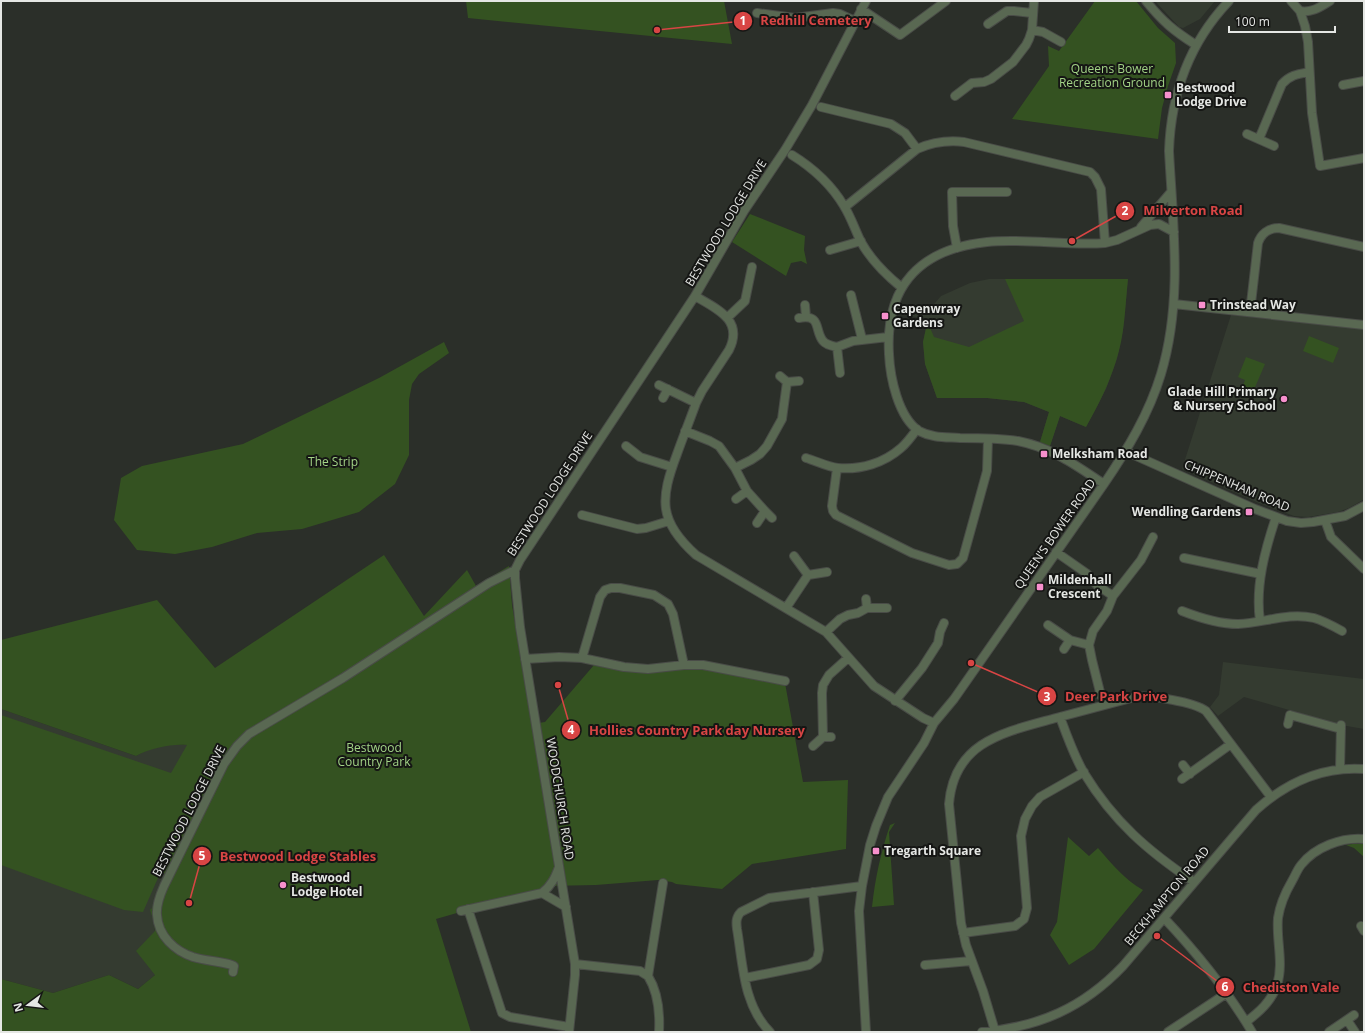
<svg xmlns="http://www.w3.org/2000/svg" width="1365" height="1033" viewBox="0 0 1365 1033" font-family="'Open Sans',sans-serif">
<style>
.built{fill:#343b30}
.green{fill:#345221}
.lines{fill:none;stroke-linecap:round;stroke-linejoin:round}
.minor-casing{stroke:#494c47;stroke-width:10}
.minor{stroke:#596852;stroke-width:8}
.poi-dot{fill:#f790cd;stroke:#151614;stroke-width:1.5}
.labels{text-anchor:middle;stroke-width:4;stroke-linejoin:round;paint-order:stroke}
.park-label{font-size:12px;fill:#a2d386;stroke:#151614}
.poi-label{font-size:12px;font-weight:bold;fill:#e5e7e4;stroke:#151614;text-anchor:start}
.street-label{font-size:12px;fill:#e5e7e4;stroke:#151614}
.leader{fill:none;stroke:#d84544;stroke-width:1.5}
.callout-dot{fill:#d84544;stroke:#151614;stroke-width:1.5}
.mark-label{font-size:12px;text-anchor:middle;font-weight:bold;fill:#fff}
.callout-label{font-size:13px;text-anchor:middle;font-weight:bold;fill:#d84544;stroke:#151614;stroke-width:4;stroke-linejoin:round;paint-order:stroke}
</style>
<rect width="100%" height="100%" fill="#2b2f29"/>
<path class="built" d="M1155,1H1215L1200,19L1183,28L1179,27Z
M989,279H1128L1123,330L1117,359L1106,389L1086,427L1060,416L1050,446L1040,442L1049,412L1024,402L987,398H937L925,364L923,342L928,319L898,314L900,304L929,310L941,296L970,283Z
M1231,315L1364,329L1363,500L1349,508L1338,512L1308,517L1294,516L1259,503L1182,469Z
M1223,662L1364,679V729L1341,725L1244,697L1218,716L1210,707L1219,695Z
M1,709L136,756L147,750L165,745H187L226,752L159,886L152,908L155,931V975L138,989L109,975L53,993L1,979Z"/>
<path class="green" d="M466,1H724L732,44L468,18Z
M1095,1H1136L1158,28L1175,43L1176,63L1168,86L1162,108L1158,139L1012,119L1049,66L1048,46L1059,51Z
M750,214L805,236L804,250L807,264L801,261L791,263L786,276L732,242Z
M1005,279H1128C1125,306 1125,335 1116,361C1109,384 1098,406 1086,427L1060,416L1050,446L1040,442L1049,412L1024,402L987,398H937L925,364L923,342L928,319V323L934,337L969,347L1024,321Z
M1309,336L1339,348L1333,363L1303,351Z
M444,342L449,353L419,374L412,384L409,400V455L395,484L359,512L302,529L257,533L212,547L175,554L137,550L114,520L121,478L142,466L243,444L379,378Z
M1246,357L1265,364L1253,392L1242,388L1245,380L1238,377Z
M384,555L424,616L467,570L476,586L509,566L512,605L532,724L545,722L594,665L634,672L694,667L785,683L803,782L848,780L846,849L752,864L722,889L676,884L672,882L658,880L596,885L547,886L541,889L436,919L471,1032H1V979L53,993L109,975L138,989L155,975L136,951L155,931L154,922L150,910L152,908L159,886L165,874L161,871L143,912L124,910L1,865V715L171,773L187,745C169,744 152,748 136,756L1,709V640L157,600L215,668Z
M895,823L889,832L894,905L872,907C875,878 881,852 890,825Z
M1068,837L1089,856L1098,848C1112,864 1125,880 1143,890L1094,949L1069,965L1050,935L1057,922Z
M1352,844H1364V857L1354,848L1346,845Z"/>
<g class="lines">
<g class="minor-casing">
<path id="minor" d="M1146,1C1163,22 1174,31 1196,45
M1291,1L1300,11L1305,26L1308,42L1312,113L1320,166L1364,158
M861,9L900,35L946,1
M1300,11C1312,13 1320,7 1330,1
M757,13L795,18L833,13L840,14L855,21
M988,24L1007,11H1014L1032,13
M1032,30L1043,32L1061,42
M1343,85L1364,81
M955,96L972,83L984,82L991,79L1013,62L1026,45L1029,39L1032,30L1034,1
M821,107L891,124L905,133L917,149
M1247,134L1274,146
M1259,139L1282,84C1290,75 1298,74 1309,72
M792,155C813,168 831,184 844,206C851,217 855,230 861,242C871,260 885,274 901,287
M845,207L917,149C933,142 947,140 964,142L1090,172L1095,177L1101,189L1105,243
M1141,227L1171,192
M957,248L953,226L952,192H1007
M830,250L861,241
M851,295L862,339
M695,296C717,309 744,320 729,350L702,391L696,403C690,420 683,437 677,454C660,499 658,521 696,555L826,632L874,686L923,718L934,723
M1174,304L1364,325
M805,305L806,317
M1250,312L1258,243C1261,234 1268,228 1279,228L1364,247
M727,318L745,301L752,267
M799,318C822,314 814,330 823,341C826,345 832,346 837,347
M837,347L853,341L888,337
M837,347L840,373
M780,376L787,382L799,381
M659,385L696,403
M663,398L668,389
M685,431L710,441L719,446L735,468L747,491L765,511
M626,446L640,457L672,467
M1125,451L1255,509L1287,521L1301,523L1313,522L1345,516L1364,506
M806,458C816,461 828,467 838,468C861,470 884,463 901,448C907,443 912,436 917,429
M735,468L751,460L760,454L767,446L782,419L787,382
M837,468L832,506L833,511L836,515L912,553L949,565L957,564L963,558L987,471L988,439
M1104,484C1075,465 1053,448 1018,441C999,438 979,438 960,438C946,437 932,438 919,431C898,417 890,377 889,354C885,286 920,249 987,242C1026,238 1066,246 1105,243L1117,240L1150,225L1159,224L1174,232
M736,499L747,491
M582,515L637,529L646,528L669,521
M1325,520L1331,537L1364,569
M757,523L765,511L772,518
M1056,552L1086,573L1097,585L1113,596
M794,556L808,575
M1184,558L1261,574
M515,570V578L520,627L575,964V975L569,1032
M866,599L867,608
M786,608L808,575L827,572
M1182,611C1200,618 1218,624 1238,624C1264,623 1288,612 1314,618C1324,621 1333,626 1342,631
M1260,621C1255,586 1265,550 1276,517
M1048,625L1070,640L1089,645
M826,632L840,619L848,615L858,613L867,608H887
M1064,649L1070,640
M582,658L600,597L605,590L611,588H620L654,595L668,604L673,614L684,665
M525,659L559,657L582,658L624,667L648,669L684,665H703L785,681
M1101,696L1092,660L1089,645L1093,631L1107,611L1113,596L1141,560L1153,537
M895,701L922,668L938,643L940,632L944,623
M1060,717C1067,736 1074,756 1084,773C1114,822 1148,851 1194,882
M1288,724L1290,715L1341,729
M823,737L822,693L823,685L829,675L848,658
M813,746L823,737H831
M1183,765L1190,774
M1340,769L1341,725
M1182,779L1231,744
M542,893C551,886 555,878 559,867
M468,909L502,1013L510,1017L569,1027
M461,911L542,893L566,907
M1164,918C1197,953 1227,990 1252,1032
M1361,926L1364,931
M963,933L1015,926L1024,919L1027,908L1021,836L1025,819L1032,806L1040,797L1084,772
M575,964L640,971L648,976
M925,965L971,961
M233,972L234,966L232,965C219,961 206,961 193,957C175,951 158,936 157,915C156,906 160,895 164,886L224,764L237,746L249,734L343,678L489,583L515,570L520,560L695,296L744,211L785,150L812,105L866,1
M745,978L809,965L817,959L819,950L813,892
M1347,1020L1355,1032
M1246,1022C1259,1012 1271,1002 1277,985C1284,963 1276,940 1278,918C1280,904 1285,893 1292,881C1295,876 1297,870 1301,865C1315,847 1342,837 1364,839
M995,1031L983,991L966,945L961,923L949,804C954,741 1005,732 1056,718C1082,711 1109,704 1135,697C1151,695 1194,702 1206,711L1271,797
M659,1032C660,1013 658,992 648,976L663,883
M770,1032C743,1005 743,964 737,929C736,922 736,917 741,912L769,898L862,886
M866,1032L859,911L862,886L870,845L876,826L888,797L924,743L934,723L954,699L1104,484C1127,450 1149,414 1161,374C1183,301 1173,226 1169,151C1171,93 1189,43 1229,1
M982,1032C1039,1027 1083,1008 1123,966L1256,810C1287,782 1322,766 1364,769
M1168,1032L1227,993
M1329,1032L1354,1015"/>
</g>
<use href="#minor" class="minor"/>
</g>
<g class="poi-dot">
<rect x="1164" y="91" width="8" height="8" rx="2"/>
<rect x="1198" y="301" width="8" height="8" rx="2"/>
<rect x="881" y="312" width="8" height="8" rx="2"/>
<circle cx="1284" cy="399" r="4"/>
<rect x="1040" y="450" width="8" height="8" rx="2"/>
<rect x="1245" y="508" width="8" height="8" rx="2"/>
<rect x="1036" y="583" width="8" height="8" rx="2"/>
<rect x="872" y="847" width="8" height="8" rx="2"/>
<circle cx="283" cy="885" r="4"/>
</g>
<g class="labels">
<g class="park-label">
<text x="1112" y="73">Queens Bower<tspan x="1112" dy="14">Recreation Ground</tspan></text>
<text x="333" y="466">The Strip</text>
<text x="374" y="752">Bestwood<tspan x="374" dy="14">Country Park</tspan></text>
</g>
<g class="poi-label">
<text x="1176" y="92">Bestwood<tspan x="1176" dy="14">Lodge Drive</tspan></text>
<text x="1210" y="309">Trinstead Way</text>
<text x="893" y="313">Capenwray<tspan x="893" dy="14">Gardens</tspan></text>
<text x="1276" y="396" text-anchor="end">Glade Hill Primary<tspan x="1276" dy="14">&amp; Nursery School</tspan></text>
<text x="1052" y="458">Melksham Road</text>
<text x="1241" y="516" text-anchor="end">Wendling Gardens</text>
<text x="1048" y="584">Mildenhall<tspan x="1048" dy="14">Crescent</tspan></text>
<text x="884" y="855">Tregarth Square</text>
<text x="291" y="882">Bestwood<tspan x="291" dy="14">Lodge Hotel</tspan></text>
</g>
<g class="street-label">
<text transform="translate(726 223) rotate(-59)" y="4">BESTWOOD LODGE DRIVE</text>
<text transform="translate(1237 486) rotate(23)" y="4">CHIPPENHAM ROAD</text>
<text transform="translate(550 494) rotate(-57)" y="4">BESTWOOD LODGE DRIVE</text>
<text transform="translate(1055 534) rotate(-55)" y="4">QUEEN'S BOWER ROAD</text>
<text transform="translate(560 799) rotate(81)" y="4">WOODCHURCH ROAD</text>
<text transform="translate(189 811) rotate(-63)" y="4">BESTWOOD LODGE DRIVE</text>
<text transform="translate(1167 896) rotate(-50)" y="4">BECKHAMPTON ROAD</text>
</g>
</g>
<path class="leader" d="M657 30L743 21M1072 241L1125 211M971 663L1047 696M558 685L571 730M189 903L202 856M1157 936L1225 987"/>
<g class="callout-dot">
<circle cx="657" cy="30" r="4"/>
<circle cx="1072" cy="241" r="4"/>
<circle cx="971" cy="663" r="4"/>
<circle cx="558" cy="685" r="4"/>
<circle cx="189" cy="903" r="4"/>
<circle cx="1157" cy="936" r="4"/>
<circle cx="743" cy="21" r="10"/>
<circle cx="1125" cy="211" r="10"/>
<circle cx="1047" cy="696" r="10"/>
<circle cx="571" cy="730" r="10"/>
<circle cx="202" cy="856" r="10"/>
<circle cx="1225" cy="987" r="10"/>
</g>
<g class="mark-label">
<text x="743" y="25">1</text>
<text x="1125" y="215">2</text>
<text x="1047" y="701">3</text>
<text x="571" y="734">4</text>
<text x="202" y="860">5</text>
<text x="1225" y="991">6</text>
</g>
<g class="callout-label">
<text x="816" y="25">Redhill Cemetery</text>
<text x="1193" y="215">Milverton Road</text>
<text x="1116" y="701">Deer Park Drive</text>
<text x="697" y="735">Hollies Country Park day Nursery</text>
<text x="298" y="861">Bestwood Lodge Stables</text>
<text x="1291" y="992">Chediston Vale</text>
</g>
<rect width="1365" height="1033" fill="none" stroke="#e5e7e4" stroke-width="4"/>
<g transform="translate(28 1005) rotate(255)" stroke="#151614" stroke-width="3" paint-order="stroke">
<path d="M0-3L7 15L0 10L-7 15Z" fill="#e5e7e4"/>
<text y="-6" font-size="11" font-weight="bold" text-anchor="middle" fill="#e5e7e4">N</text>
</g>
<path d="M1229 26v6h106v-6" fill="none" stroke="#e5e7e4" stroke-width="2"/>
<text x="1235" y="26" font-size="12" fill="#e5e7e4" stroke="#151614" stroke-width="3" paint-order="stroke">100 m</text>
</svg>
